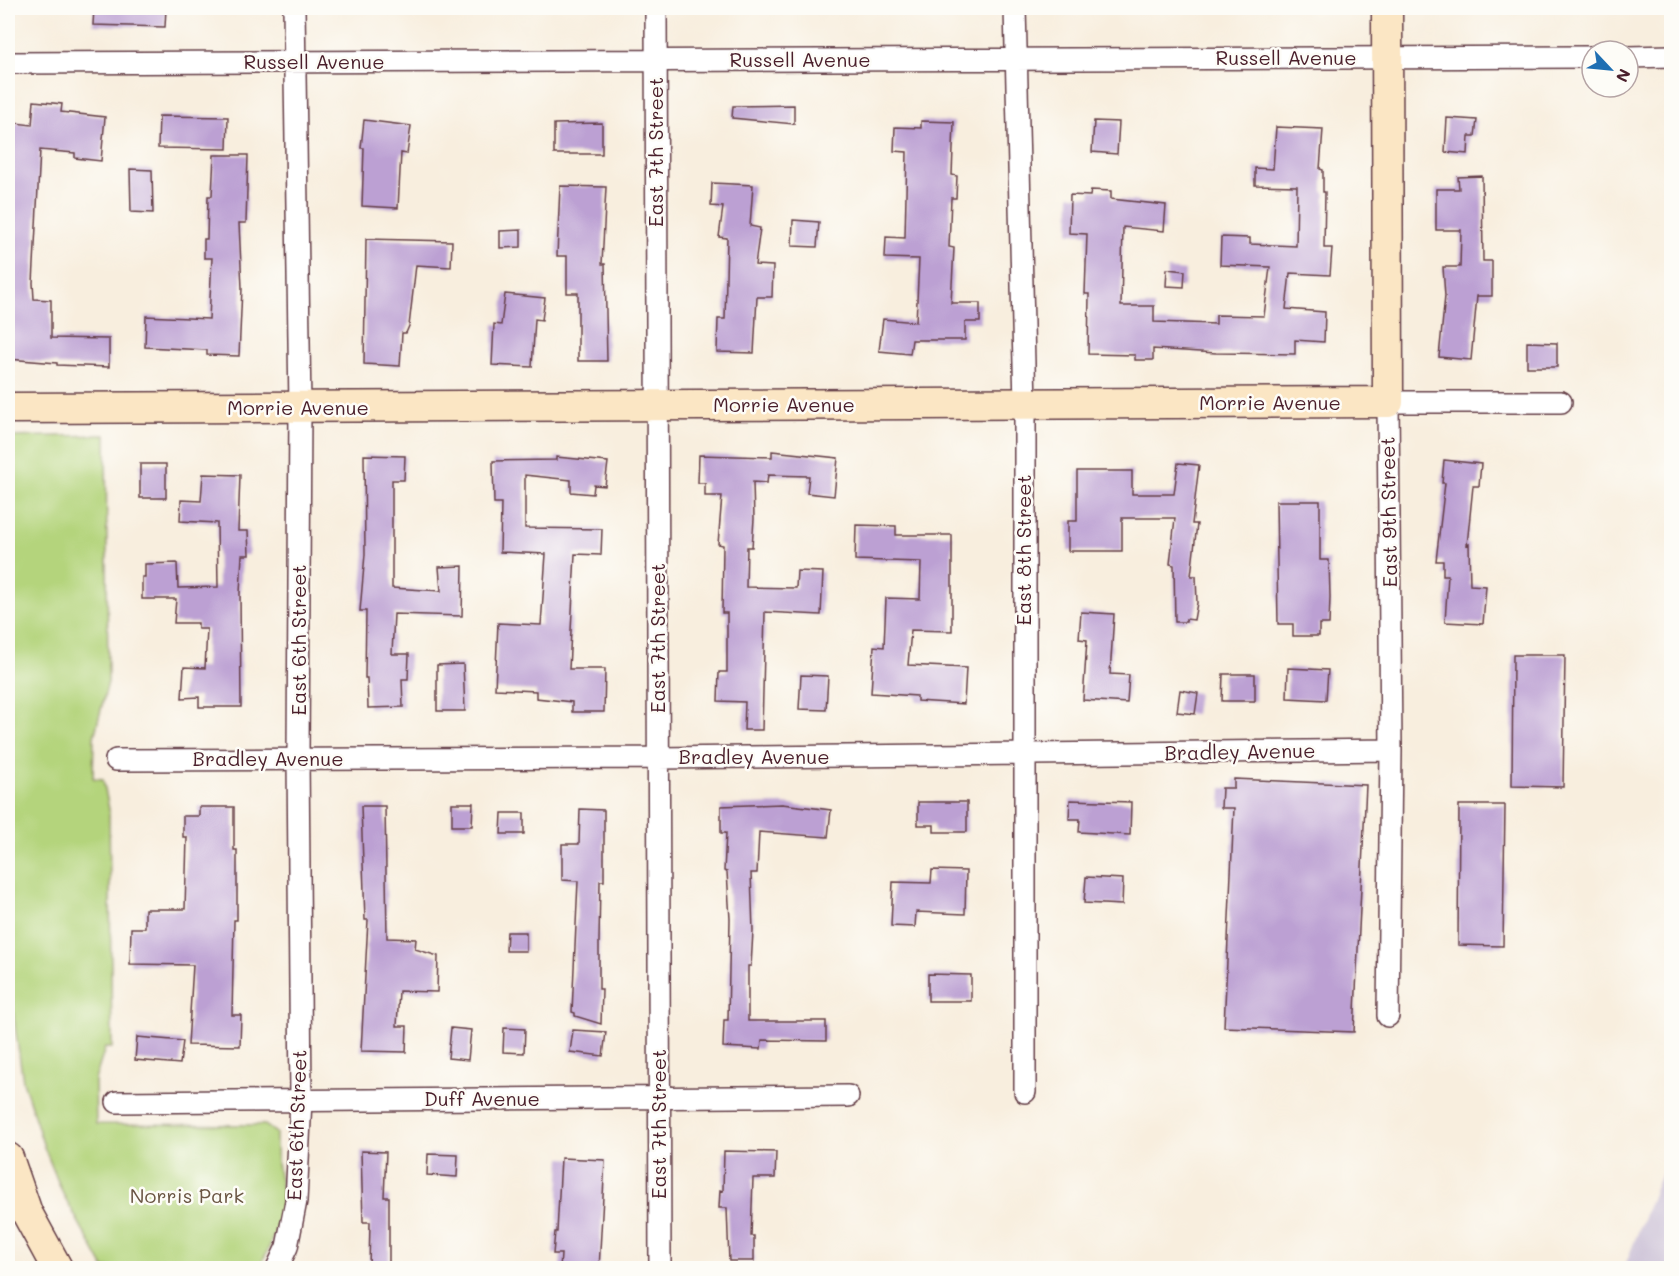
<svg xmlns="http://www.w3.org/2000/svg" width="1679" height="1276" viewBox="0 0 1679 1276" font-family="Mali,sans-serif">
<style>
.industrial{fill:#cabfd6}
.green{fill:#b4d47c;stroke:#7f7a54;stroke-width:1.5}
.building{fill:#bca0d3}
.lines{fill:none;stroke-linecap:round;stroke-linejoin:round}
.street-casing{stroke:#643e46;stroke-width:24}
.secondary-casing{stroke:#643e46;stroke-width:33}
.street{stroke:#fff;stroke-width:21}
.secondary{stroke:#fbe6c4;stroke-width:30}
.labels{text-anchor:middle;stroke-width:5;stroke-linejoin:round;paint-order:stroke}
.street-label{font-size:20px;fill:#4a1f2b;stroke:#fdfcf7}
.park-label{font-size:20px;fill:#6a5543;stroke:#fdfcf7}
</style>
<rect width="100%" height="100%" fill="#fdfcf7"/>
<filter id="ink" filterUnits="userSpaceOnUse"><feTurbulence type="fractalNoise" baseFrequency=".0167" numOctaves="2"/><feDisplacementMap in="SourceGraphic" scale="12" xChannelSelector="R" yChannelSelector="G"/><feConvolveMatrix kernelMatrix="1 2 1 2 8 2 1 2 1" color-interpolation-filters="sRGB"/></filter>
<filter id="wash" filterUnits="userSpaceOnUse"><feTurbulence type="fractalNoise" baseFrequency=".008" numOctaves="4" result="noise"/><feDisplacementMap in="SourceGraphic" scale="24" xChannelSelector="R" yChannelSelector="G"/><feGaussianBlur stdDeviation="1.35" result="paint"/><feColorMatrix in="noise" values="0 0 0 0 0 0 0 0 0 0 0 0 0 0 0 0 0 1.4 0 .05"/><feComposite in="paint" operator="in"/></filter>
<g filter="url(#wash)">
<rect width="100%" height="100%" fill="#f8eede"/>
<path class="industrial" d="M1671,1148V1268H1624Z"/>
<path class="green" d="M106,435L108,682L94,737L93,778L103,779L109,809L112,1048H105L95,1080L96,1124L265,1125L276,1133C276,1154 276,1164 281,1184C286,1210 271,1246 259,1268H104L63,1194L44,1147L23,1081L15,1026L8,962V437Z"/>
<g id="blocks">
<path class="building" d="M94,8H166L165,27L93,25Z
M34,101L62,104L61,112L105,117L101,161L75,158V153L40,150L33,283L34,299L51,300V338L109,339V367L57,365V363L8,359V122L32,125Z
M794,105V124L732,118L733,106Z
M159,116L228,117L227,149L158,148Z
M1447,118L1477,120L1475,136H1469L1468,154L1445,152Z
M364,120L411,126L407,154L401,153L398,208L362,206L364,148H361Z
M921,121L954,122L952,175L957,176L956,198H951L949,247L954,248L951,303H980V322H965V340H912L910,354L879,351L883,319L916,322L919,259L885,258L886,237L905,238L907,152L894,151L895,127L921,128Z
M1094,121L1119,122L1117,154L1092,152Z
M602,123V154H554V124Z
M1276,127L1323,129L1320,169L1323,170V192H1325L1324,248H1332L1330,275L1290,273L1286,309L1325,312L1324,342L1295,340V354L1216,353L1153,349V360H1135V355L1088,354L1089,294H1085L1087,234L1069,233L1070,195L1090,196L1091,190L1111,191V199L1166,205L1164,231L1123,227L1121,306H1154V322L1216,324V315L1264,316L1270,267L1220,265L1221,237L1250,238V244L1296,246L1297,186L1255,185V168L1273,169Z
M214,155H248L246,223H239L242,288L239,356L207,355V350L145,347L146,316L209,319L212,258H204V239H207L208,196H212Z
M130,169L152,170L153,213L131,212Z
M1482,176L1483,261H1492V296H1477L1471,360L1439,357L1445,296L1443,267H1460L1461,230H1436V189H1459L1458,177Z
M712,183L753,185L750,226L760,228L755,265L773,266L772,297H757L754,353L717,352L718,319H725L727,238L719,237L723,207L711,206Z
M560,186L606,187L602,264H605L607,361H578V293H567V256H557Z
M793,220L819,222L817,247L792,246Z
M521,230V247L500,248V231Z
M366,239L452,241L451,267L416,265L409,326L406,333H402L400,366L364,364Z
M1167,269L1185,271L1184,287L1166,286Z
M505,294L545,298L542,320L535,319L532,367L492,365L494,324L501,325Z
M1527,342L1557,343V367H1527Z
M772,451L838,458L834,496L807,493L809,476L768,475L767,483L753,482L754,519L752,547H747L746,587L796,588L797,571L823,572L821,615L765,612L762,730H744L745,702L718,701L719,672H727V613H722L723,545L718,544L722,496H705V483H698L699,455L772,457Z
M364,455L405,456L404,480H392V588L441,591L439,567L463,566L462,616L394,614L392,654H409L408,679H402L403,707L368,708L367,678H365L366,611H360L365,554Z
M556,457L608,462L605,486L594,485L593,494L571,492V480L525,475V528L602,529L601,555L575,554L569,669H605L604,712H572V702L536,698V691L495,689L498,623L541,625L546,554L500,552L501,503H494L493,461L556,460Z
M1444,460L1481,464L1479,486H1473L1467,545L1469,544L1470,585L1486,586L1483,624L1445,622L1448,575H1443V561H1436L1445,483H1442Z
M1178,463L1199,465L1192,524H1197L1191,576H1196L1197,603L1194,620L1186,619V622H1175L1174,565L1170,564L1175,518H1122V551H1068V521H1077V471H1132V494H1174Z
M140,464H166V498H140Z
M203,474L240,475L238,531H248L249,555H242L240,593L241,707H199V697L182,698L184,667L205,668L207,629H198V623H174L176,599H142V577H145V564L177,563L178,588L218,587L217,523L180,521L181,500L201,501Z
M1276,501H1320V560H1329L1330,597L1329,624H1319V636H1293V624H1278Z
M856,525L896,526V535H952V631L911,630L908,665L966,668L964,704L917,701V696L871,693L874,646L884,647L886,598L920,599L921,562L855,560Z
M1081,612L1114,614L1110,674L1129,675L1127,703L1083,700L1087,640L1079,639Z
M1513,655H1565L1563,787L1512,786Z
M463,664L465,711H437V665Z
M1288,668L1328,670L1326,700L1287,698Z
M1223,674H1255V701H1222Z
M801,675L828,676L826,710L799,709Z
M1180,690L1198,693L1195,714L1177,712Z
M1234,779L1366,785L1354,1032L1224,1027L1234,808H1221L1222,788H1234Z
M1070,800L1131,802L1130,835L1079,832L1080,819H1069Z
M918,802H967V832H934V825H918Z
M452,803H473L472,826H452Z
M782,804L831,810L828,837L759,832L757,873H751L753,931L751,966H748V1021H826V1041L762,1040L761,1049L723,1047L724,1020H728L730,919L727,872L724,871L726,833H721V806Z
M1459,805H1505L1503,946L1458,945Z
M361,806H385L387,938L416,939L415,949L438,956L437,992L399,991L397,1026H407L406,1052L361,1051L368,920H365Z
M199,807H234V850H237V920H234L232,1015H241L240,1046L188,1045L193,965L130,964L131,928H145V909H185L187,837H183V816H199Z
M580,809L604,810V881H600L599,942V989H602L601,1024L575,1016V1013L572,1012L578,881L562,880V844H579Z
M502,813H524V834H501Z
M932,870L966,871L965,914L916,912L915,927L891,926L893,882L931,883Z
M1086,877L1123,879L1122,905L1084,903Z
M507,932H526V951H506Z
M928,974L971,975V1001H928Z
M451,1028L471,1030L468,1060L448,1058Z
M504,1028L525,1029L524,1053L503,1052Z
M573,1030L606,1032L603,1056L570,1052Z
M137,1037L183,1041L180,1064L135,1060Z
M361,1151L386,1152L384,1197H389V1269H369L370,1222H363Z
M724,1151L776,1152L775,1178H753L751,1236H754V1261H729L727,1208H719L720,1190L723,1191Z
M428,1154L458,1155L457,1177L427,1175Z
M561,1158L605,1160L599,1269H560L561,1254H553L555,1232H557Z"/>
</g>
</g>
<g filter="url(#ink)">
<use href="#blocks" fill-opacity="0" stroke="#643e46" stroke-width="1.5"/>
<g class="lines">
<g class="street-casing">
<path id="street" d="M656,8L660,1268
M1015,8L1025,404V1092
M1628,57L1672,56
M8,63L1592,57
M116,760L658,758L1391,750
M1388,1016L1391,750L1388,402H1561
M117,1102L848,1096
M277,1268L287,1247L296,1201L301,1100L298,758L300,407L294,8"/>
</g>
<g class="secondary-casing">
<path id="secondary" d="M8,408L1388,402L1387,8
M8,1158L27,1213L57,1268"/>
</g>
<use href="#street" class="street"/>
<use href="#secondary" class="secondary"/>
</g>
</g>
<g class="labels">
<g class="street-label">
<text x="1286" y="65">Russell Avenue</text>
<text x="800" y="67">Russell Avenue</text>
<text x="314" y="69">Russell Avenue</text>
<text transform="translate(656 152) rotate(-90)" y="7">East 7th Street</text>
<text x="1270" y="410">Morrie Avenue</text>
<text x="784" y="412">Morrie Avenue</text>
<text x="298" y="415">Morrie Avenue</text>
<text transform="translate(1389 512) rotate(-91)" y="7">East 9th Street</text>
<text transform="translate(1024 550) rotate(-90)" y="7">East 8th Street</text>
<text transform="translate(658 638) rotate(-90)" y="7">East 7th Street</text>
<text transform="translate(299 640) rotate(-90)" y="7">East 6th Street</text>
<text transform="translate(1240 752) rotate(-1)" y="7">Bradley Avenue</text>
<text x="754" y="764">Bradley Avenue</text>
<text x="268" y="766">Bradley Avenue</text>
<text x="482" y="1106">Duff Avenue</text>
<text transform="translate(659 1124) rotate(-90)" y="7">East 7th Street</text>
<text transform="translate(297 1125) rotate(-88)" y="7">East 6th Street</text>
</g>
<g class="park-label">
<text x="187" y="1203">Norris Park</text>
</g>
</g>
<rect width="1679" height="1276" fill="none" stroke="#fdfcf7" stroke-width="30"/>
<g transform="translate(1610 69) rotate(116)"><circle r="28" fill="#fdfcf7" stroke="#b5a4a5" stroke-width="1.5"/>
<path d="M0-4.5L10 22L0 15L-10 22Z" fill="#1f6fb2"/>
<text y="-9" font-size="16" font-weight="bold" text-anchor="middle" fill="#4a1f2b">N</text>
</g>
</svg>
